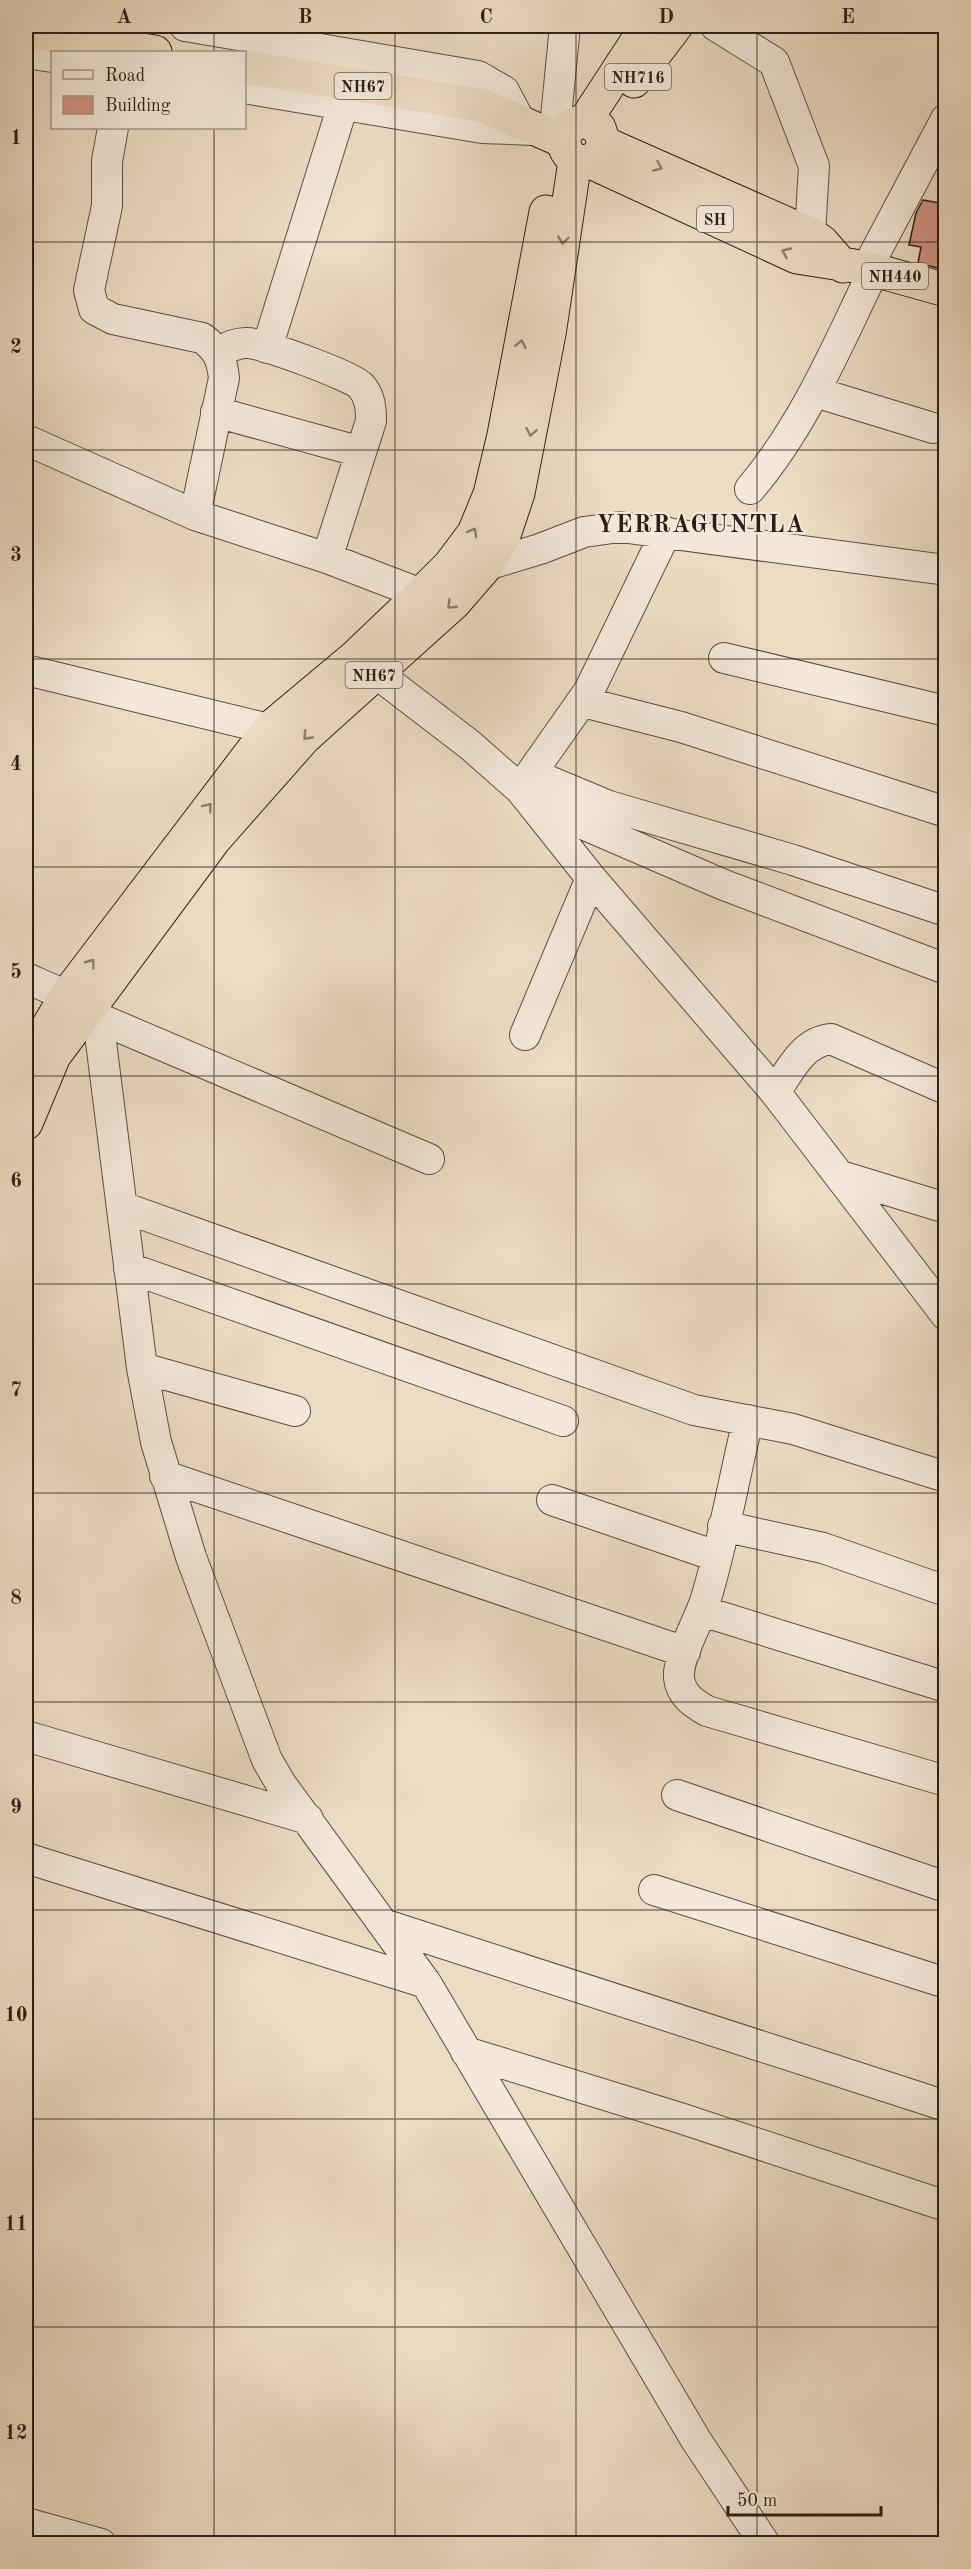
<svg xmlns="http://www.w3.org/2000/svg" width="971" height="2569" viewBox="0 0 971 2569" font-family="'Old Standard TT',serif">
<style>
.building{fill:#d39485;stroke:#2c1f16;stroke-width:1.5}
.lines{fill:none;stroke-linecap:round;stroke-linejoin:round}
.minor-casing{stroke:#5c4e42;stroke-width:32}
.highway-casing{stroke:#2c1f16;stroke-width:35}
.minor{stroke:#f3e8d9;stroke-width:30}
.highway{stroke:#eddcc4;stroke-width:33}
.oneway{stroke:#8c7e6d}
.grid{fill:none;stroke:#2c1f16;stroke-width:1.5;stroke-opacity:0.55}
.labels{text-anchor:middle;stroke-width:4.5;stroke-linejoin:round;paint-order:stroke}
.shield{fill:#f3e8d9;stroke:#685b50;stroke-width:1.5}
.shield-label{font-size:16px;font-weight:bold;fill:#2c1f16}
.district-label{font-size:24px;font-weight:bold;letter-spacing:1.5px;fill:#2c1f16;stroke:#f3e8d9}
.neatline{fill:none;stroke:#2c1f16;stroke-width:2}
.grid-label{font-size:20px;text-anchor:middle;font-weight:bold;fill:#2c1f16}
</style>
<rect width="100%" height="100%" fill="#eddcc4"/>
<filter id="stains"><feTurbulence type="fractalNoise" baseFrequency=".00333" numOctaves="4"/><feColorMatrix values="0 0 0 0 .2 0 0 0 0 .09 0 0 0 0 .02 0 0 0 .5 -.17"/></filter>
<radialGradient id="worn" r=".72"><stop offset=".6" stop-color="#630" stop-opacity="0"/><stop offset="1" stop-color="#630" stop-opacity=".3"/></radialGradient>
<path class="building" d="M923,200L945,204V270L918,263L921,247L909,245L916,213Z"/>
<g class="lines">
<g class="minor-casing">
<path id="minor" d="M185,26L478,76L504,91L521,123
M716,26L774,62L814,166L810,234
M26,53L52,57
M244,88L482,128L534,130
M113,128L107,161V206L89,290L94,309L113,319L202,338C218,349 222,360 224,378L195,515
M554,137L565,26
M867,268L946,119
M267,348L343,105
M218,353C228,347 237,342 248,343C264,344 352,376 361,386C370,396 371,408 371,421L327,558
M815,392L933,428
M216,412L361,452
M31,442L195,515L327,558L421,594
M750,489C805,424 837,346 874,270
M487,565L540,549L584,532L620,527L946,570
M724,658L946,711
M358,659L470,745L520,789L591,878L775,1092L946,1315
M26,670L269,729
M583,702L681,727L946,812
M532,774L609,806L793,860L946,911
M520,789L589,691L666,532
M532,802L724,885L946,969
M26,978C51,989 78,999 98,1018L142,1368L156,1442L191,1557L267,1760L281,1784L426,1983L696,2440L765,2544
M98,1018L429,1159
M525,1035L591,878
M775,1092C790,1071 802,1042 831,1039L946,1089
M841,1176L946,1208
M122,1207L694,1410L793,1429L946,1477
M129,1268L563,1421
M142,1368L295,1411
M748,1420C734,1478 724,1538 707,1595C701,1618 677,1656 679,1678C681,1695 693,1703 707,1711L946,1781
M165,1476L685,1652
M552,1500L716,1556
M723,1526L823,1548L946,1591
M702,1611L946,1687
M26,1736L308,1819
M677,1795L946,1887
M26,1858L426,1983
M654,1890L946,1983
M383,1924L946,2106
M466,2052L680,2118L946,2206
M26,2523L101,2544"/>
</g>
<g class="highway-casing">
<path id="highway" d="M26,31L155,52
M244,67L481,105L563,141
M634,81L676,26
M585,121L599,128L604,143L598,157L583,163C557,156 558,124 585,121L647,26
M604,143L810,234L822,242L843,266
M591,162L797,257L867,268L946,290
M32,1054L66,996L269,729L355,657L421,594L450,565L474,533L490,494L504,435L546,212
M26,1123L54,1056L214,840L304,738L454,603L487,565L504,535L518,493L549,334L575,161"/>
</g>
<use href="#minor" class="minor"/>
<use href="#highway" class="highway"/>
</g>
<defs><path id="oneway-chevron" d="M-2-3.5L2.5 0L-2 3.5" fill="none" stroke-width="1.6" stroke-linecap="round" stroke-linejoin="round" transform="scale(1.5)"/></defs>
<g class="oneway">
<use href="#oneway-chevron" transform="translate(658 167) rotate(24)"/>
<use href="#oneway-chevron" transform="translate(563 240) rotate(98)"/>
<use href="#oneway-chevron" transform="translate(786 252) rotate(-155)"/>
<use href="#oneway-chevron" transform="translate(521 344) rotate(-79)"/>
<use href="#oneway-chevron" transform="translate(531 432) rotate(101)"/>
<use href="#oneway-chevron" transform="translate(473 532) rotate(-61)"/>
<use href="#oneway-chevron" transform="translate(451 605) rotate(136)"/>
<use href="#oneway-chevron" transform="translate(307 736) rotate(134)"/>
<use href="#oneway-chevron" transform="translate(208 807) rotate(-52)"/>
<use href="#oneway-chevron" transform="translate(91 963) rotate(-53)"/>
</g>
<path class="grid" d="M214,26V52M395,26V2544M576,26V2544M757,26V2544M214,128V2544M26,242H946M26,450H946M26,659H946M26,867H946M26,1076H946M26,1284H946M26,1493H946M26,1702H946M26,1910H946M26,2119H946M26,2327H946"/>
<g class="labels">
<g class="shield">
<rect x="605" y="64" width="66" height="26" rx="4.5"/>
<rect x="334.5" y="73" width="57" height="26" rx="4.5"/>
<rect x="697" y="206" width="36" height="26" rx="4.5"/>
<rect x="862" y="263" width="66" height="26" rx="4.5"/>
<rect x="345.5" y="662" width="57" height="26" rx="4.5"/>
</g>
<g class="shield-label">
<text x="638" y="83">NH716</text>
<text x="363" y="92">NH67</text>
<text x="715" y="225">SH</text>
<text x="895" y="282">NH440</text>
<text x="374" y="681">NH67</text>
</g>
<g class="district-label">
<text x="701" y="532">YERRAGUNTLA</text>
</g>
</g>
<rect width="971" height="2569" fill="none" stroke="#eddcc4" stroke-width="66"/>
<rect x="51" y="51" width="195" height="78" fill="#f3e8d9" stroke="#a3988b" stroke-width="1.5"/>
<rect x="63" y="70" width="30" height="9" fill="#f3e8d9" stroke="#a3988b" stroke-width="1.5"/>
<text x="105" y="81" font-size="18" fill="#2c1f16">Road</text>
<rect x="63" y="96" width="30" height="18" fill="#d39485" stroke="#a3988b" stroke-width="1.5"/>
<text x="105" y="111" font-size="18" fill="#2c1f16">Building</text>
<path d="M728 2506v9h153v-9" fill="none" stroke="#2c1f16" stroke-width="3"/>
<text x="737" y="2506" font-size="18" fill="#2c1f16" stroke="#f3e8d9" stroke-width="4.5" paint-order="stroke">50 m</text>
<rect x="33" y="33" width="905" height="2503" class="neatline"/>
<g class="grid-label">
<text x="124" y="23">A</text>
<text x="305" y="23">B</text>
<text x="486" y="23">C</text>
<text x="666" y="23">D</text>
<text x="848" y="23">E</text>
<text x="16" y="144">1</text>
<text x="16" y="353">2</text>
<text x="16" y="561">3</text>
<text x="16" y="770">4</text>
<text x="16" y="978">5</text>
<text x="16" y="1187">6</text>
<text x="16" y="1396">7</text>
<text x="16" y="1604">8</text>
<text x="16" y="1813">9</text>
<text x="16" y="2021">10</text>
<text x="16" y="2230">11</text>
<text x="16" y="2439">12</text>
</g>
<rect width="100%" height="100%" filter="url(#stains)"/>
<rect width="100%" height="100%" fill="url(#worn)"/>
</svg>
